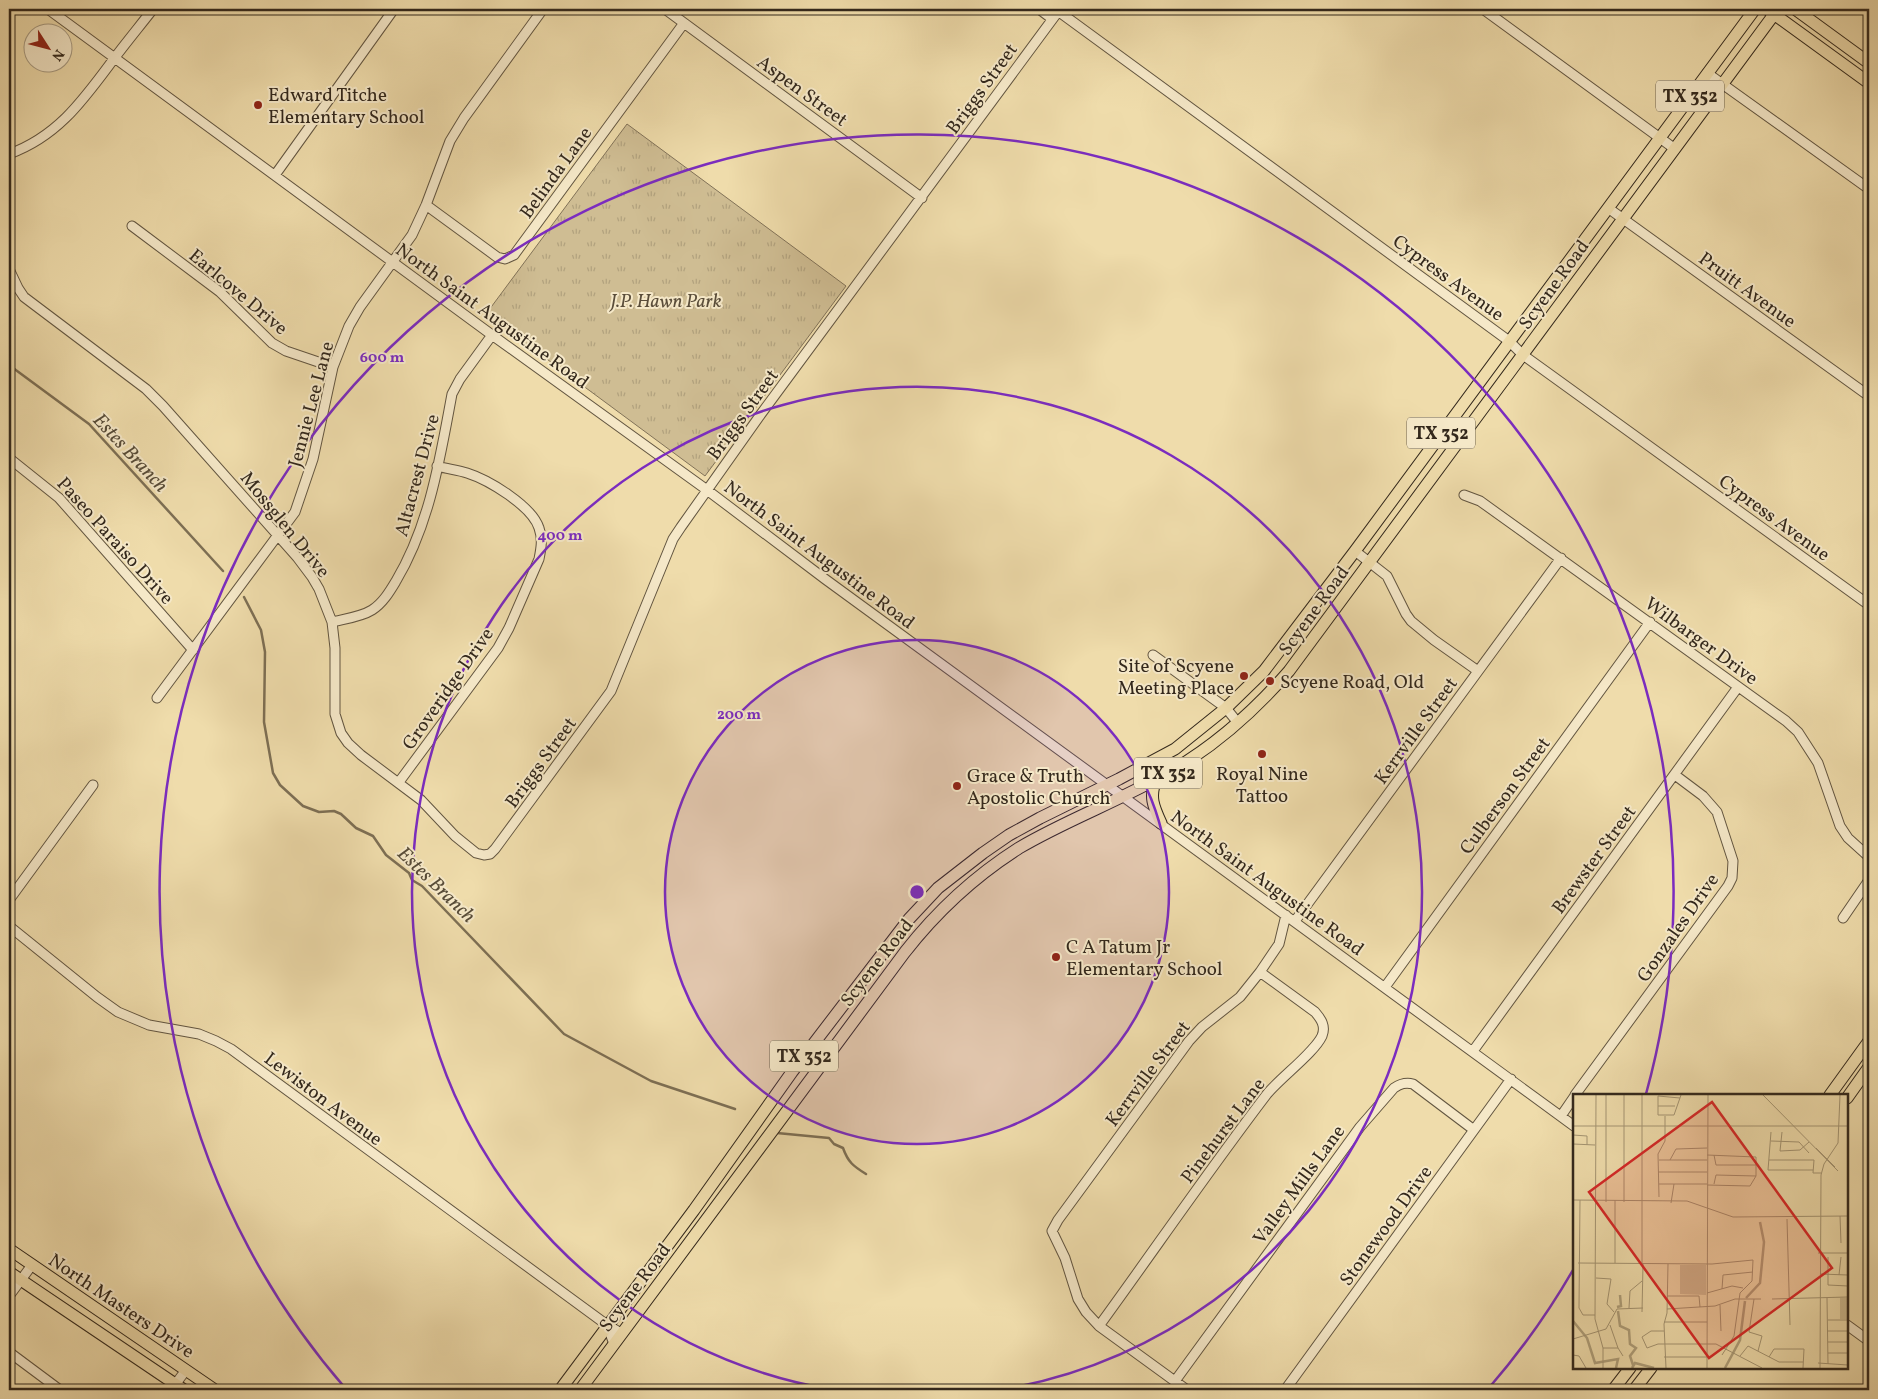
<svg xmlns="http://www.w3.org/2000/svg" width="1878" height="1399" viewBox="0 0 1878 1399" font-family="Vollkorn,serif">
<style>
.park{fill:url(#park-tufts);stroke:#817258}
.lines{fill:none;stroke-linecap:round;stroke-linejoin:round}
.stream{stroke:#7d6f54;stroke-width:2.5}
.minor-casing{stroke:#625540;stroke-width:11}
.major-casing{stroke:#33281c;stroke-width:13}
.minor{stroke:#f5e8c8;stroke-width:9}
.major{stroke:#efdcab;stroke-width:11}
.ring{fill:none;stroke:#7b2cbf;stroke-width:2.5}
.poi-dot{fill:#8f2418;stroke:#f5e8c8;stroke-width:2}
.labels{text-anchor:middle;stroke-width:4;stroke-linejoin:round;paint-order:stroke}
.shield{fill:#f5e8c8;stroke:#6d6250;stroke-width:1}
.shield-label{font-size:18px;font-weight:bold;fill:#33281c}
.street-label{font-size:19px;fill:#33281c;stroke:#f5e8c8}
.poi-label{font-size:19px;fill:#33281c;stroke:#f5e8c8;text-anchor:start}
.park-label{font-size:19px;font-style:italic;fill:#5a4d3a;stroke:#f5e8c8}
.water-label{font-size:20px;font-style:italic;fill:#584c38;stroke:#f5e8c8}
.inset-river{fill:none;stroke:#af9f7a;stroke-width:2.5}
.inset-road{fill:none;stroke:#a49472;stroke-width:1}
.view{fill:#d62828;fill-opacity:0.15;stroke:#d62828;stroke-width:2.5}
.inset-edge{fill:none;stroke:#33281c;stroke-width:2.5}
.centre{fill:#7b2cbf;stroke:#f5e8c8;stroke-width:2.5}
.ring-label{font-size:15px;text-anchor:middle;font-weight:bold;fill:#7b2cbf;stroke:#f5e8c8;stroke-width:4;stroke-linejoin:round;paint-order:stroke}
</style>
<defs>
<pattern id="park-tufts" width="24" height="20" patternUnits="userSpaceOnUse" patternTransform="scale(1.25)"><rect width="24" height="20" fill="#cfbd93"/><path d="M3 7l-1-3M5 7V3M7 7l1-3M15 17l-1-3M17 17v-4M19 17l1-3" fill="none" stroke="#b2a27e"/></pattern>
</defs>
<rect width="100%" height="100%" fill="#efdcab"/>
<filter id="stains"><feTurbulence type="fractalNoise" baseFrequency=".004" numOctaves="4"/><feColorMatrix values="0 0 0 0 .2 0 0 0 0 .09 0 0 0 0 .02 0 0 0 .5 -.17"/></filter>
<radialGradient id="worn" r=".72"><stop offset=".6" stop-color="#630" stop-opacity="0"/><stop offset="1" stop-color="#630" stop-opacity=".3"/></radialGradient>
<path class="park" d="M627,124L846,286L705,476L486,314Z"/>
<g class="lines">
<path class="stream" d="M9,365L89,424L223,571
M244,597L261,630L265,652L264,722L273,773L280,785L303,806L319,812L334,811L341,814L356,828L373,836L386,855L409,873L412,880L422,886L564,1034L651,1081L735,1109
M777,1133L829,1138L834,1144L843,1148C848,1162 853,1166 866,1174"/>
<g class="minor-casing">
<path id="minor" d="M48,9L492,335L707,490L825,579L1574,1126
M665,9L922,198
M1039,9L1051,18
M1483,9L1675,149
M1058,11L1509,341L1523,355L1548,373L1869,605
M1707,73L1869,189
M9,154C56,137 81,103 110,64C124,45 139,27 153,9
M275,175L394,9
M426,205L497,257L505,259L514,255L684,23
M1608,208L1869,396
M132,226L220,292L272,343L286,351L333,367
M9,269L18,288L24,297L146,389L163,406L297,557L312,577L319,589L332,622L335,648V714L341,733L348,743L361,755L421,800L455,836L476,853L484,855L490,854L495,849L611,691L673,539L681,527L761,414L1060,9
M9,458L59,498L193,650
M1464,495L1480,501L1786,721L1798,732L1818,763L1840,826L1848,838L1869,857
M1355,551L1387,576L1406,614L1411,621L1434,640L1478,671
M332,622C344,619 361,617 372,610C383,603 390,591 396,581C430,524 440,458 452,394L460,379L492,335
M1153,655L1226,708L1238,723
M157,698L295,512L313,459L333,367L349,326L360,307L412,235L426,205L450,141L464,118L543,9
M399,782L498,648L509,628L539,559C541,549 543,539 539,528C532,506 489,480 467,473C458,470 447,469 437,466
M9,900L93,785
M1843,918L1869,880
M1295,921L1561,558
M9,926L97,997L118,1012L149,1025L199,1034L216,1041L231,1049L607,1325
M1385,987L1650,622
M1473,1051L1738,687
M1575,1095L1728,886L1732,878L1733,861L1717,812L1703,796L1675,775
M1561,1116L1574,1097
M9,1296L32,1265
M1847,1325L1869,1341
M1099,1326C1155,1249 1209,1170 1267,1094C1281,1077 1314,1053 1322,1036C1326,1026 1321,1019 1315,1012L1260,972
M614,1344L607,1325L621,1333
M9,1352L60,1390
M1175,1381L1360,1127L1394,1088C1400,1084 1405,1082 1413,1084L1474,1130
M171,1390L186,1370
M1187,1390L1099,1326L1086,1312L1078,1299L1065,1258L1052,1231L1058,1220L1189,1041L1202,1027L1240,997L1260,972L1279,944L1286,915
M1285,1390L1511,1079"/>
</g>
<g class="major-casing">
<path id="major" d="M1767,9L1869,83
M1795,9L1869,63
M1157,779C1148,795 1154,808 1161,823
M1830,1095L1869,1041
M1847,1098L1869,1067
M9,1249L215,1390
M9,1272L184,1390
M560,1390L694,1210L792,1072L909,919L938,888L983,853L1009,835L1040,818L1119,779L1175,749L1226,708L1264,671L1355,551L1755,9
M580,1390L905,952C937,911 975,876 1019,848C1068,819 1122,800 1171,771C1216,745 1255,710 1289,671L1778,9
M1613,1390L1630,1368
M1634,1390L1651,1368"/>
</g>
<use href="#minor" class="minor"/>
<use href="#major" class="major"/>
</g>
<circle cx="917" cy="892" r="252" fill="#7b2cbf" fill-opacity=".12"/>
<g class="ring">
<circle cx="917" cy="892" r="252"/>
<path d="M834 1390A505 505 0 1 1 1000 1390"/>
<path d="M1573 1270A757 757 0 0 1 1488 1389M346 1389A757 757 0 1 1 1646 1094"/>
</g>
<g class="poi-dot">
<circle cx="258" cy="105" r="5"/>
<circle cx="1244" cy="676" r="5"/>
<circle cx="1270" cy="681" r="5"/>
<circle cx="1262" cy="754" r="5"/>
<circle cx="957" cy="786" r="5"/>
<circle cx="1056" cy="957" r="5"/>
</g>
<g class="labels">
<g class="shield">
<rect x="1656" y="80.5" width="68" height="31" rx="4"/>
<rect x="1407" y="417.5" width="68" height="31" rx="4"/>
<rect x="1134" y="757.5" width="68" height="31" rx="4"/>
<rect x="770" y="1040.5" width="68" height="31" rx="4"/>
</g>
<g class="shield-label">
<text x="1690" y="102">TX 352</text>
<text x="1441" y="439">TX 352</text>
<text x="1168" y="779">TX 352</text>
<text x="804" y="1062">TX 352</text>
</g>
<g class="street-label">
<text transform="translate(981 88) rotate(-54)" y="7">Briggs Street</text>
<text transform="translate(803 90) rotate(36)" y="7">Aspen Street</text>
<text transform="translate(555 172) rotate(-54)" y="7">Belinda Lane</text>
<text transform="translate(1449 277) rotate(36)" y="7">Cypress Avenue</text>
<text transform="translate(1553 284) rotate(-54)" y="7">Scyene Road</text>
<text transform="translate(1748 289) rotate(36)" y="7">Pruitt Avenue</text>
<text transform="translate(239 291) rotate(40)" y="7">Earlcove Drive</text>
<text transform="translate(493 315) rotate(36)" y="7">North Saint Augustine Road</text>
<text transform="translate(310 404) rotate(-75)" y="7">Jennie Lee Lane</text>
<text transform="translate(742 414) rotate(-54)" y="7">Briggs Street</text>
<text transform="translate(416 475) rotate(-75)" y="7">Altacrest Drive</text>
<text transform="translate(1775 517) rotate(36)" y="7">Cypress Avenue</text>
<text transform="translate(286 524) rotate(51)" y="7">Mossglen Drive</text>
<text transform="translate(116 540) rotate(48)" y="7">Paseo Paraiso Drive</text>
<text transform="translate(820 554) rotate(37)" y="7">North Saint Augustine Road</text>
<text transform="translate(1313 610) rotate(-54)" y="7">Scyene Road</text>
<text transform="translate(1702 640) rotate(36)" y="7">Wilbarger Drive</text>
<text transform="translate(447 688) rotate(-55)" y="7">Groveridge Drive</text>
<text transform="translate(1415 730) rotate(-54)" y="7">Kerrville Street</text>
<text transform="translate(540 762) rotate(-54)" y="7">Briggs Street</text>
<text transform="translate(1504 795) rotate(-54)" y="7">Culberson Street</text>
<text transform="translate(1593 859) rotate(-54)" y="7">Brewster Street</text>
<text transform="translate(1268 882) rotate(36)" y="7">North Saint Augustine Road</text>
<text transform="translate(1677 927) rotate(-55)" y="7">Gonzales Drive</text>
<text transform="translate(876 962) rotate(-52)" y="7">Scyene Road</text>
<text transform="translate(1147 1073) rotate(-53)" y="7">Kerrville Street</text>
<text transform="translate(324 1098) rotate(37)" y="7">Lewiston Avenue</text>
<text transform="translate(1222 1130) rotate(-53)" y="7">Pinehurst Lane</text>
<text transform="translate(1298 1184) rotate(-54)" y="7">Valley Mills Lane</text>
<text transform="translate(1385 1225) rotate(-54)" y="7">Stonewood Drive</text>
<text transform="translate(634 1287) rotate(-53)" y="7">Scyene Road</text>
<text transform="translate(122 1305) rotate(34)" y="7">North Masters Drive</text>
</g>
<g class="poi-label">
<text x="268" y="101">Edward Titche<tspan x="268" dy="22">Elementary School</tspan></text>
<text x="1234" y="672" text-anchor="end">Site of Scyene<tspan x="1234" dy="22">Meeting Place</tspan></text>
<text x="1280" y="688">Scyene Road, Old</text>
<text x="1262" y="780" text-anchor="middle">Royal Nine<tspan x="1262" dy="22">Tattoo</tspan></text>
<text x="967" y="782">Grace &amp; Truth<tspan x="967" dy="22">Apostolic Church</tspan></text>
<text x="1066" y="953">C A Tatum Jr<tspan x="1066" dy="22">Elementary School</tspan></text>
</g>
<g class="park-label">
<text x="666" y="307">J.P. Hawn Park</text>
</g>
<g class="water-label">
<text transform="translate(131 452) rotate(47)" y="7">Estes Branch</text>
<text transform="translate(437 884) rotate(44)" y="7">Estes Branch</text>
</g>
</g>
<g transform="translate(1573 1094)">
<rect width="275" height="275" fill="#efdcab"/>
<path d="M107,171H133V201L107,200ZM267,204H275V225H267Z" fill="#cfbd93"/>
<path class="inset-river" d="M173,204L187,189L191,148L187,128M44,213L48,212L47,201M45,217L47,232L56,236L57,250L63,254L57,262L60,271M0,227L14,244L22,269L45,265L43,274M59,274L62,269L81,274M152,274L167,246L172,207"/>
<path class="inset-road" d="M23,1L22,225L30,254V274M33,1V108M51,1V108M190,1L265,77M107,4L85,2V21H101L108,1M85,12H102M0,32H275M198,38L195,76H240M209,38L207,57L227,56L236,48M0,41L14,42V51M198,47L226,48L236,59M0,50L22,51M243,54L262,73M141,61L143,71H183M86,66H134M97,66L103,55L134,54M196,66H241L240,79H248M85,78H134M86,90H134M141,90L143,81L183,82M134,91L177,92L183,82V63L134,61M86,103L85,60L92,47V22M0,106L114,107L160,123L275,122M7,106L6,214L10,221H22M98,109L101,90M267,122L268,149M214,125L217,231M245,159H275M255,163V191L275,192M5,169L139,170L180,166L179,187L167,199L161,242L149,261M42,169V106M69,170V1M247,180L275,181M266,181L268,163M23,184L38,185L34,210L41,218M149,195L150,181L180,178M134,199L159,192L170,194M94,202H126L127,213M254,204L255,270M181,205L176,238L189,242L185,257M199,205L275,203M147,211L148,237M56,214L57,197L69,187M94,215L142,212L162,205H188M69,218L70,170M255,226H275M91,228H134M37,231L45,254M91,237H78L69,243L74,254L85,250H143L189,274M255,237H275M0,245L33,235L44,215L70,214M255,248H275M30,254H45L50,262M255,259H275M0,261L6,262L13,274M167,262L175,252L206,268H230M91,263H134M196,263L201,255H231L230,274M245,269L275,271M93,274L91,230L94,219L95,170M134,274L135,1M247,274L248,81L251,70L265,49L267,1"/>
<path class="view" d="M139,8L259,174L136,264L16,98Z"/>
<rect width="275" height="275" class="inset-edge"/>
</g>
<circle cx="917" cy="892" r="8" class="centre"/>
<g class="ring-label">
<text x="382" y="362">600 m</text>
<text x="560" y="540">400 m</text>
<text x="739" y="719">200 m</text>
</g>
<rect width="1878" height="1399" fill="none" stroke="#efdcab" stroke-width="30"/>
<rect x="10" y="10" width="1858" height="1379" fill="none" stroke="#33281c" stroke-width="2.5"/>
<rect x="15" y="15" width="1848" height="1369" fill="none" stroke="#33281c"/>
<g transform="translate(48 48) rotate(126)"><circle r="24" fill="#f5e8c8" stroke="#a79b83"/>
<path d="M0-4L9 19L0 12L-9 19Z" fill="#8f2418"/>
<text y="-8" font-size="14" font-weight="bold" text-anchor="middle" fill="#33281c">N</text>
</g>
<rect width="100%" height="100%" filter="url(#stains)"/>
<rect width="100%" height="100%" fill="url(#worn)"/>
</svg>
